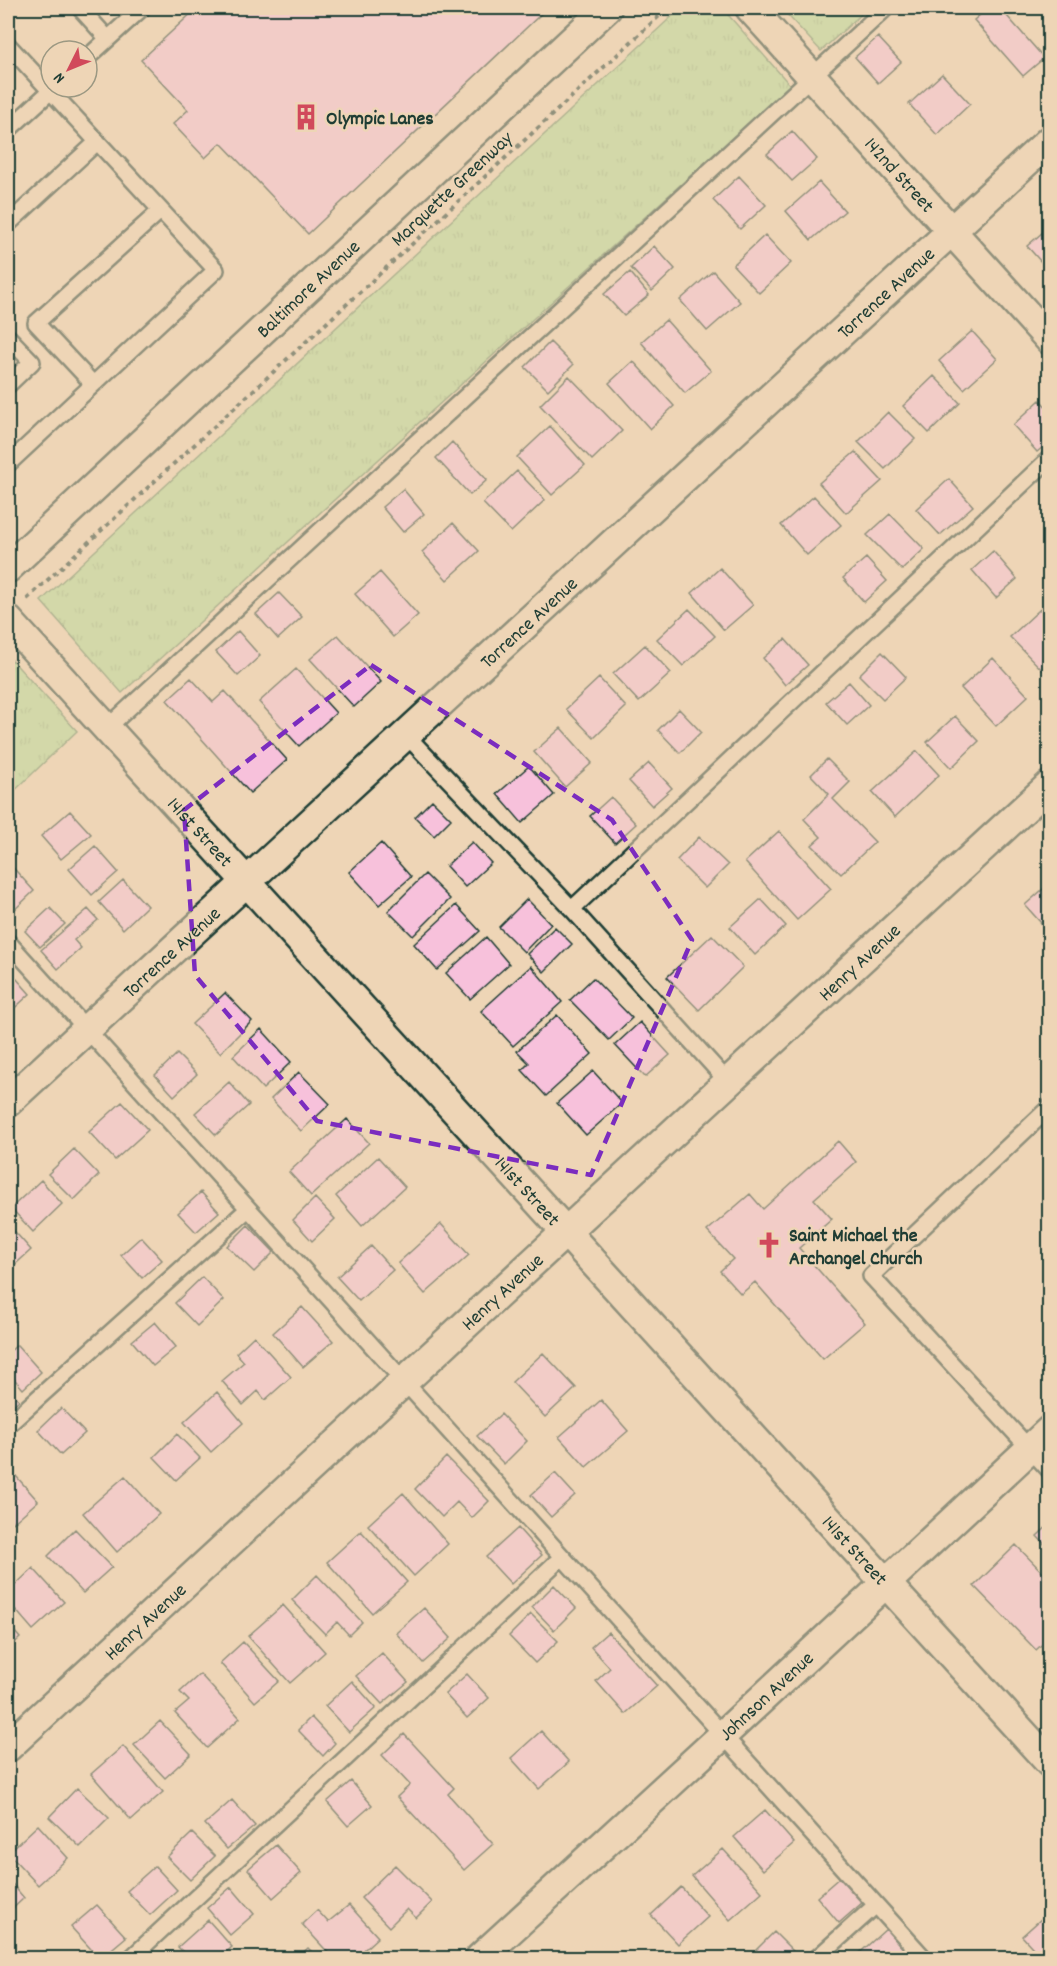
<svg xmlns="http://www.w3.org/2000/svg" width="1057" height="1966" viewBox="0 0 1057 1966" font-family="Dekko,sans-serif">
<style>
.grass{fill:url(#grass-tufts);stroke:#688c66;stroke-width:1.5}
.building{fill:#f7c1db;stroke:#1f3d34;stroke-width:1.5}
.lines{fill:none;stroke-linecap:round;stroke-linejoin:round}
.service-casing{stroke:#1f3d34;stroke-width:20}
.minor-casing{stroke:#1f3d34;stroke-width:33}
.path{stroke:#1f3d34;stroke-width:4;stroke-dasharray:4.5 4.5;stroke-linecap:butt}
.service{stroke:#eed5b6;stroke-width:15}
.minor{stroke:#eed5b6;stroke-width:28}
.marked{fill:none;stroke:#7b2cbf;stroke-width:4.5;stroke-dasharray:12 8;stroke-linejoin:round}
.labels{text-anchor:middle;stroke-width:5;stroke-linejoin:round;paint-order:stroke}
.poi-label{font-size:20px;font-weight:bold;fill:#1f3d34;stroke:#eed5b6;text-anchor:start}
.street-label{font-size:20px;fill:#1f3d34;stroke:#eed5b6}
</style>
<defs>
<pattern id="grass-tufts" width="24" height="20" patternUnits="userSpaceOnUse" patternTransform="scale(1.5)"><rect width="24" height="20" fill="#b1dc99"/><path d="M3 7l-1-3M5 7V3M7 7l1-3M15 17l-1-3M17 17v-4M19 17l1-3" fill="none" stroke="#98be84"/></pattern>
</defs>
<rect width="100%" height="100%" fill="#eed5b6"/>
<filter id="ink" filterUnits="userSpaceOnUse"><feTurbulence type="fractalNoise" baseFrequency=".0167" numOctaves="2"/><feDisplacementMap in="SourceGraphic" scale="12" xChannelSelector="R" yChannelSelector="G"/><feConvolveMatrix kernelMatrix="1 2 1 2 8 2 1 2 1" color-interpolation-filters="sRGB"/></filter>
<g filter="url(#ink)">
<path class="grass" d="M681,8H722L790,85L122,693L41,601Z
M781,8H868L821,51Z
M8,656L77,731L8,797Z"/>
<path class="building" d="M197,8H536L542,13L308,234L221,143L205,158L173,124L188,110L141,60Z
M988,8H1000L1044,58L1023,76L974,20Z
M878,37L901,62L878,83L855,57Z
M942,74L970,104L937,135L909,104Z
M792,131L817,159L792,181L767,154Z
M739,176L766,205L740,229L713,200Z
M819,182L845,211L811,240L786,211Z
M1050,226V272L1027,246Z
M765,235L791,263L759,293L733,265Z
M654,246L675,269L652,291L631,268Z
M713,271L740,302L707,331L680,300Z
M630,272L649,295L624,316L604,294Z
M666,320L711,371L685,393L641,342Z
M972,331L997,359L964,389L939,361Z
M550,342L573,365L548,390L525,367Z
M633,361L674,406L650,429L609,383Z
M569,376L622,431L592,460L540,405Z
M934,376L960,403L929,433L903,406Z
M1040,400L1050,411V441L1037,452L1013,425Z
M888,412L915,439L885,469L858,442Z
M550,426L585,465L552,495L517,457Z
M452,442L487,480L470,495L436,458Z
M855,452L882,481L846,513L819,483Z
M517,471L545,500L511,532L483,503Z
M949,479L973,506L940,535L916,509Z
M403,489L424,514L403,532L382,507Z
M814,496L841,525L807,555L781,525Z
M890,514L924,549L902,570L867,535Z
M453,523L479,551L447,580L422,552Z
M993,551L1017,579L996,598L972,570Z
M866,558L887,581L864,602L843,578Z
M720,568L753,605L724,630L692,593Z
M380,572L418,615L393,637L355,594Z
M279,593L302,617L278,639L256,614Z
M1050,600V678L1010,637Z
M689,609L715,636L683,666L657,639Z
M238,631L260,656L238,676L216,652Z
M338,635L381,682L354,707L310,659Z
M785,639L808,665L785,685L763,658Z
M645,645L671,673L639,702L613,674Z
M882,652L906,677L883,699L859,675Z
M993,658L1028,696L996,726L961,688Z
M296,669L336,713L299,746L259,702Z
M191,678L213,702L225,691L287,760L250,793L167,700Z
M599,678L626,707L594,738L566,709Z
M849,682L869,705L847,725L826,702Z
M679,709L701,732L680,753L658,730Z
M955,716L979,741L951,768L927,742Z
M561,728L592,763L565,787L534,752Z
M917,751L939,775L895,817L872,792Z
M827,759L850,782L833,799L875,842L841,874L812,845L821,837L804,819L829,794L811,775Z
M649,763L672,788L652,806L629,781Z
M529,766L554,795L522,823L497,794Z
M611,797L636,824L615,843L590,816Z
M432,800L451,819L434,836L415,817Z
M70,811L91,834L61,859L41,836Z
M779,831L831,889L797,920L745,862Z
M699,837L728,865L705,888L677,860Z
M472,842L491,863L465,887L446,866Z
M381,843L411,877L379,905L349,872Z
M95,846L118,872L92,895L69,869Z
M8,862L34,891L9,915L8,914Z
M425,874L450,899L413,936L388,911Z
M123,880L147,906L123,929L99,902Z
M1050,883V933L1025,905Z
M527,899L551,924L524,952L499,927Z
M761,899L786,926L755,955L730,927Z
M456,905L480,931L437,970L414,944Z
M50,908L65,924L40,947L25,931Z
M88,909L98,920L74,940L81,948L58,969L41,950Z
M555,927L572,944L544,972L527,954Z
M712,935L743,967L699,1010L667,977Z
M486,937L509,964L470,999L446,973Z
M531,966L562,1002L513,1046L481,1011Z
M8,969L30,994L8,1014Z
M593,978L632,1018L609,1040L570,1000Z
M225,993L252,1021L220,1053L192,1024Z
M557,1015L592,1054L546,1096L522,1070L529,1063L517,1051Z
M640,1022L670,1055L645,1077L615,1045Z
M261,1029L291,1062L263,1089L233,1056Z
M177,1054L197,1074L174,1096L155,1075Z
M593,1071L622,1103L586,1135L557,1103Z
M299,1072L330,1104L301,1131L271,1099Z
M229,1082L249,1105L216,1135L195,1113Z
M122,1102L148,1130L115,1160L89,1132Z
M347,1119L369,1143L311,1196L289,1172Z
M838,1141L856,1162L814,1199L832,1219L799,1248L865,1323L823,1359L755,1282L741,1294L720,1271L733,1259L707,1231L750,1194L763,1209Z
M74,1149L99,1175L74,1200L48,1174Z
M378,1157L405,1187L362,1226L336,1196Z
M41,1180L62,1204L33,1232L11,1208Z
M201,1192L219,1212L196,1232L178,1213Z
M315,1198L335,1219L312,1241L293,1220Z
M8,1224L31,1250L8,1271Z
M441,1224L469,1255L425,1294L398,1263Z
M248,1225L274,1252L254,1272L227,1246Z
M141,1237L162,1260L142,1278L121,1255Z
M371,1246L393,1270L359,1301L337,1277Z
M202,1277L224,1300L197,1326L175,1303Z
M302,1307L333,1341L303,1367L273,1333Z
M155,1322L176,1347L153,1366L132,1341Z
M254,1336L291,1377L265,1400L258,1391L243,1405L222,1381L244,1362L236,1353Z
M17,1345L41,1372L23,1389L8,1372V1353Z
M543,1353L576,1388L545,1417L512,1382Z
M8,1388L19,1400L8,1410Z
M217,1392L243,1423L211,1452L184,1422Z
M601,1400L628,1431L586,1467L559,1437Z
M61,1408L85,1433L61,1455L38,1430Z
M501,1414L527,1441L504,1464L477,1436Z
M177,1434L200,1458L176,1480L154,1457Z
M446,1457L489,1501L472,1518L457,1502L442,1517L415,1489Z
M8,1467L38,1501L13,1523L8,1516Z
M555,1473L575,1495L551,1517L531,1495Z
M125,1476L159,1514L117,1552L83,1513Z
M403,1493L448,1544L414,1576L368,1525Z
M1050,1524V1550L1037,1536Z
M518,1528L542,1555L511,1584L486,1557Z
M75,1529L112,1567L83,1593L48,1556Z
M361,1531L407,1582L372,1613L327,1562Z
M1016,1545L1050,1580V1637L1036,1650L974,1586Z
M33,1568L64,1602L33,1630L8,1601V1592Z
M317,1575L362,1622L349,1635L337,1622L325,1634L292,1600Z
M554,1585L576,1608L554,1630L532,1607Z
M283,1605L325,1652L290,1683L248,1636Z
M424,1608L451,1638L423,1663L396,1633Z
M531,1614L558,1641L535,1663L509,1636Z
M8,1624L20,1638L8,1649Z
M608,1632L657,1686L625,1714L596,1681L610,1668L591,1647Z
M243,1642L279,1681L255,1702L220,1663Z
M382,1653L408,1682L382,1704L356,1676Z
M200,1674L240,1718L207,1748L175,1713L189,1701L180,1692Z
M467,1674L489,1698L467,1718L445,1694Z
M352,1681L376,1708L349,1732L325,1706Z
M311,1717L335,1743L323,1756L298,1730Z
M160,1721L191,1754L165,1778L134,1745Z
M541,1731L569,1762L539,1789L511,1758Z
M404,1734L454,1788L448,1794L493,1844L464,1870L397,1797L410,1785L382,1755Z
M123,1746L163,1792L131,1820L91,1774Z
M351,1781L372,1805L348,1826L327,1802Z
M77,1788L109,1818L80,1847L49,1817Z
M232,1800L255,1826L227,1849L205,1824Z
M765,1810L794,1843L763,1870L734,1837Z
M38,1825L68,1858L38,1885L8,1853Z
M192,1833L215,1856L190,1880L167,1857Z
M276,1845L301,1873L273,1898L248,1869Z
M723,1849L762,1892L730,1920L692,1876Z
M395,1865L432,1902L416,1918L407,1909L389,1927L361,1898Z
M155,1866L177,1890L150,1915L127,1891Z
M840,1877L863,1902L839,1923L817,1897Z
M8,1879L24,1898L8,1913Z
M231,1887L254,1914L230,1935L207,1908Z
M681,1887L708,1917L678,1944L651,1915Z
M97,1905L126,1937L101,1958H99L71,1927Z
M349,1905L378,1937L355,1958H333L302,1924L317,1910L328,1922Z
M1050,1911V1958H1042L1022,1936Z
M208,1920L232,1947L220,1958H189L178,1947Z
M886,1929L904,1949L894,1958H854Z
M774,1932L797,1955L794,1958H762L755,1951Z
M308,1948L318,1958H297Z"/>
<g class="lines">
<g class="service-casing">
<path id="service" d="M80,8L108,39
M8,45L216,270L8,464
M87,58L142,8
M8,130L55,87
M8,224L96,143
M8,337L32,362L8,385
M93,384L36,323L160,211
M106,729L886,8
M406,735L572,909L728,1082
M572,909L1050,458
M8,942L924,1958
M1050,1107L871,1276L1050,1471
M8,1425L248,1209
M131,1958L562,1557
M817,1958L876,1905"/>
</g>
<g class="minor-casing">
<g id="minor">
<path id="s1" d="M750,8L1050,340"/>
<path id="s2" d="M8,568L607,8"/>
<path id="s3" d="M8,620L1050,1763"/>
<path id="s4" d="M8,1102L1050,140"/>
<path id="s5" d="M8,1747L1050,785"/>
<path id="s6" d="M480,1958L723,1735L1050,1430"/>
</g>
</g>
<path class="path" d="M27,599L668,8"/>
<use href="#service" class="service"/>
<use href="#minor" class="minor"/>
</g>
</g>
<path d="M0 0H1057V1966H0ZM371,665L612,820L692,940L591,1175L317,1121L195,975L184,810Z" fill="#eed5b6" fill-opacity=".55" fill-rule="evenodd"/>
<path class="marked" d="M371,665L612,820L692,940L591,1175L317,1121L195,975L184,810Z"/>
<defs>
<g id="building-bare" transform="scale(2.07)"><path d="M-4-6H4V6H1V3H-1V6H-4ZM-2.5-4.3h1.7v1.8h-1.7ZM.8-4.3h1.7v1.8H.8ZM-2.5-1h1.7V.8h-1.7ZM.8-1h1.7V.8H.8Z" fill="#d1495b" stroke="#eed5b6" stroke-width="2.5" paint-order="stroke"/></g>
<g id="church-bare" transform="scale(2.07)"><path d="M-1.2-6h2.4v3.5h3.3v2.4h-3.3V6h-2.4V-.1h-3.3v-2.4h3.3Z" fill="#d1495b" stroke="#eed5b6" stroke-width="2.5" paint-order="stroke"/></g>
</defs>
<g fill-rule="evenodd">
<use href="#building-bare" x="306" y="117"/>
<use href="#church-bare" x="769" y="1245"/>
</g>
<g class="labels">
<g class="poi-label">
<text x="326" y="124">Olympic Lanes</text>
<text x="789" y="1241">Saint Michael the<tspan x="789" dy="23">Archangel Church</tspan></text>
</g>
<g class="street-label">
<text dy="7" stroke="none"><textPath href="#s1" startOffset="224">142nd Street</textPath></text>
<text transform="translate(451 188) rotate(-43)" y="7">Marquette Greenway</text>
<text dy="7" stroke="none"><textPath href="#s2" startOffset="410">Baltimore Avenue</textPath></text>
<text dy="7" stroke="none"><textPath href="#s4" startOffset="1194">Torrence Avenue</textPath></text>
<text dy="7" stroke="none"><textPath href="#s4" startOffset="708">Torrence Avenue</textPath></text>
<text dy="7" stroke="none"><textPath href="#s3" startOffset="286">141st Street</textPath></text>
<text dy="7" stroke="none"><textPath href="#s4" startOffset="222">Torrence Avenue</textPath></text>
<text dy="7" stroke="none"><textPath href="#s5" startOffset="1158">Henry Avenue</textPath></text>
<text dy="7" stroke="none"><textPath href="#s3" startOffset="772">141st Street</textPath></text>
<text dy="7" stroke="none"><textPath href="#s5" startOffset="672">Henry Avenue</textPath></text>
<text dy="7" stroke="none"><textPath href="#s3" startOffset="1258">141st Street</textPath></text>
<text dy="7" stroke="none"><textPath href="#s5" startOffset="186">Henry Avenue</textPath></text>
<text dy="7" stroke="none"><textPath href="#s6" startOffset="388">Johnson Avenue</textPath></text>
</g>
</g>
<rect width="1057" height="1966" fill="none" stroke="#eed5b6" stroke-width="30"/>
<rect x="15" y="15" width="1027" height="1936" fill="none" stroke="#1f3d34" stroke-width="2" filter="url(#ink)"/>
<g transform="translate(69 69) rotate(227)"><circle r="28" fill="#eed5b6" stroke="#9b9882" stroke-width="1.5"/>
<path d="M0-4.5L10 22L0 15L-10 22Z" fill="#d1495b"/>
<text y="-9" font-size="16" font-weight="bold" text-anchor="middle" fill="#1f3d34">N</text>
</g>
</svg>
